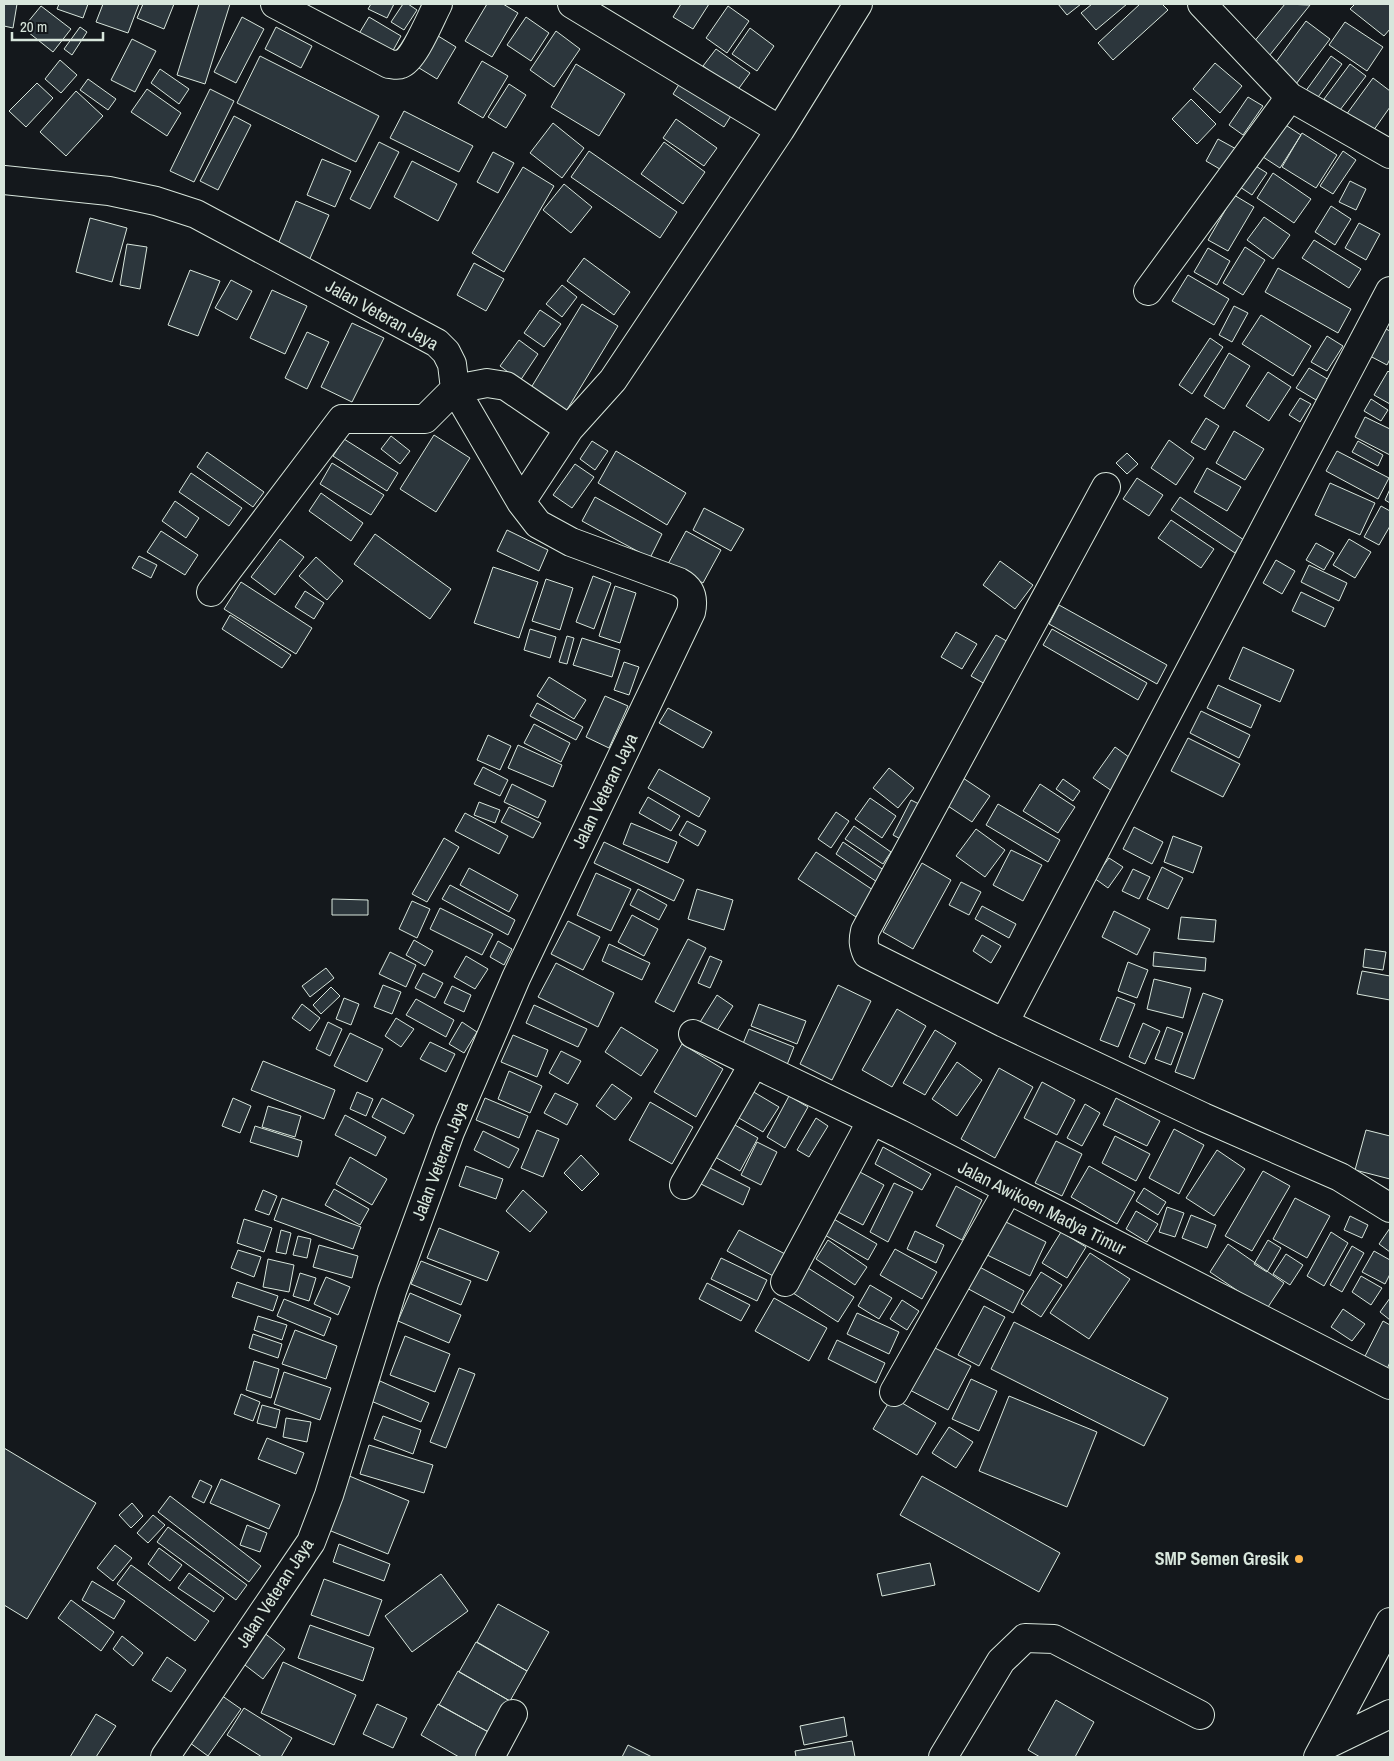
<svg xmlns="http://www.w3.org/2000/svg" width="1394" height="1761" viewBox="0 0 1394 1761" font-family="'Archivo Narrow',sans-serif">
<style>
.building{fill:#2c363c;stroke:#d8e6dc}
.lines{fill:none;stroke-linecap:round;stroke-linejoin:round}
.minor-casing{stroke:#d8e6dc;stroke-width:30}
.minor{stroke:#14181c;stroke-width:28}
.poi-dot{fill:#ffb74d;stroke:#14181c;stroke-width:2}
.labels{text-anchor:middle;stroke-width:4;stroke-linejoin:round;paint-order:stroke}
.street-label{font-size:18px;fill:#d8e6dc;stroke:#14181c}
.poi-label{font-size:18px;font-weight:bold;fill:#d8e6dc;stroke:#14181c;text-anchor:end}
</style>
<rect width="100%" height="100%" fill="#14181c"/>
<path class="building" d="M4,4H17L13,28L4,26Z
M59,4H88L83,18L57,9Z
M103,4H139L128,33L96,22Z
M143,4H174L164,29L137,18Z
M199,4H230L205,84L177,75Z
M371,4H394L387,18L368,9Z
M403,4H408L417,10L404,30L391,22Z
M487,4H503L518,13L492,57L465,41Z
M681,4H709L693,29L673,17Z
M1058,4H1081L1067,15Z
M1092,4H1127L1096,30L1081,13Z
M1140,4H1162L1168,10L1113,60L1098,43Z
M1285,4L1310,5L1269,56L1253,43Z
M1355,4H1390V29L1384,36L1350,9Z
M41,6L71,29L53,52L23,28Z
M728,6L749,21L727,53L706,38Z
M242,17L264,29L236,83L214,72Z
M369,17L401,36L390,56L357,37Z
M526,17L549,33L531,61L507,45Z
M1306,21L1330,39L1296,84L1273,66Z
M1345,22L1383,47L1367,71L1329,45Z
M80,27L87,32L72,55L64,49Z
M276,27L312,46L301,68L265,49Z
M750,28L774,46L757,71L732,54Z
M430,31L456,47L437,79L411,63Z
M556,31L580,49L554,87L530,70Z
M132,39L156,51L135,92L111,80Z
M716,49L750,73L737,91L703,66Z
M260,56L379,116L356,162L237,103Z
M1331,56L1342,64L1316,100L1305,92Z
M60,60L77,75L61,93L45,79Z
M482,61L508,76L483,118L458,103Z
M1215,63L1242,86L1220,113L1193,89Z
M576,64L625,94L599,136L551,107Z
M1350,64L1366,76L1340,110L1324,99Z
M160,69L189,89L179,104L151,83Z
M683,78L734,111L724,127L673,94Z
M1373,78L1390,91V107L1371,134L1346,115Z
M88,79L116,99L108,110L80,90Z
M37,83L53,98L26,127L9,111Z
M509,84L526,95L506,128L488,117Z
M147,89L181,113L167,136L131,112Z
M210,89L234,101L194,182L170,171Z
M76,91L103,116L66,156L40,132Z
M1248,97L1263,106L1243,135L1229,125Z
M1191,99L1216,124L1197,144L1172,119Z
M404,111L473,146L459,172L390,138Z
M234,116L251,125L218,190L200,181Z
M676,119L717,148L704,166L663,138Z
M1281,122L1301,135L1280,168L1260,155Z
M553,123L584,148L562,178L530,153Z
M1302,133L1337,155L1316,188L1282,167Z
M1218,139L1238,150L1225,172L1206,161Z
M379,142L399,152L370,209L350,199Z
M664,142L705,172L683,204L641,174Z
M589,151L677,212L660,238L571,177Z
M1343,151L1356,160L1333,194L1320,186Z
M493,152L514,163L498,193L477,182Z
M322,159L351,171L335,207L307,195Z
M412,161L457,184L438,221L394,197Z
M1254,165L1267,173L1252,195L1240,187Z
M523,167L554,186L504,272L472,253Z
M1273,173L1311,199L1294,223L1257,198Z
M1350,181L1366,189L1356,210L1339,202Z
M564,184L592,207L571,233L543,210Z
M1234,195L1254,207L1228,251L1208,240Z
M296,201L329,215L308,263L276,249Z
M1331,206L1351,219L1335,245L1315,232Z
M1264,217L1290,235L1273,259L1247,240Z
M90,218L127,228L112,282L76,272Z
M1359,223L1380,234L1366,260L1345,248Z
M1314,240L1361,269L1349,288L1302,258Z
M127,244L147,247L140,289L120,285Z
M1245,247L1265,260L1243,295L1223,283Z
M1208,248L1230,261L1217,285L1194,272Z
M584,258L630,292L614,315L567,281Z
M474,263L504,279L486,311L457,295Z
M1278,268L1351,309L1338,333L1265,292Z
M190,270L220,281L198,336L168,325Z
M1188,275L1229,299L1214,325L1172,301Z
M231,280L252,291L237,320L215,308Z
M562,285L577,297L562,317L546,304Z
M272,290L307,306L285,354L250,338Z
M582,304L618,326L565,413L529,391Z
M1234,306L1248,313L1232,342L1219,335Z
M540,310L561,324L544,347L524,333Z
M1261,315L1311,346L1293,376L1242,344Z
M352,323L384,338L352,402L321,387Z
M1384,328L1390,331V359L1387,365L1370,356Z
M307,332L329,342L307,389L285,378Z
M1327,336L1343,346L1327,371L1311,362Z
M1210,338L1223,347L1192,394L1179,385Z
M519,340L538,354L520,381L500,366Z
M1229,353L1250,366L1224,409L1204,396Z
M1309,368L1329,380L1316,400L1296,388Z
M1388,371L1390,373V404L1374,395Z
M1268,372L1291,387L1269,421L1246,406Z
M1300,398L1311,404L1300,422L1289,415Z
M1371,399L1388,410L1381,421L1364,411Z
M1365,417L1390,429V455L1355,437Z
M1206,418L1219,426L1205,450L1191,442Z
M1234,431L1264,449L1245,480L1216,463Z
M434,435L470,458L436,512L400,489Z
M391,436L410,451L400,464L381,449Z
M344,439L398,473L387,491L333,456Z
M1169,440L1194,458L1176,485L1151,468Z
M592,441L608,451L595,470L580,459Z
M1358,441L1383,455L1378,466L1352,452Z
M616,451L686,493L667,525L598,483Z
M1337,451L1389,478L1378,499L1326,471Z
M207,452L264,492L253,507L197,467Z
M1127,453L1138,464L1127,474L1116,463Z
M332,463L384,495L371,515L320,484Z
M575,464L594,477L572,508L553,495Z
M1207,468L1241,487L1227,511L1194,492Z
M191,473L242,508L229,526L179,492Z
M1137,478L1163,495L1149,516L1123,499Z
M1330,483L1375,503L1360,535L1315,515Z
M1390,489V503L1385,500Z
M321,493L363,523L351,541L309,511Z
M595,497L662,534L650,558L582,521Z
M1180,497L1244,540L1235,553L1171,510Z
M175,501L199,518L186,538L162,521Z
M1381,506L1390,511V526L1379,545L1364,537Z
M704,508L744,529L731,551L693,530Z
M1171,520L1214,549L1201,568L1158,538Z
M507,530L548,550L539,571L497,551Z
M161,531L198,555L185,575L147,552Z
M686,531L721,550L703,583L668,564Z
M375,534L451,589L430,619L354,564Z
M280,539L304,557L275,595L251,577Z
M1349,539L1371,552L1355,578L1333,565Z
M1316,543L1334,553L1324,570L1306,560Z
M139,556L157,565L151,578L132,568Z
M316,557L343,581L327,600L299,576Z
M1276,560L1295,571L1282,594L1263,583Z
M1000,561L1033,585L1015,609L983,585Z
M1309,565L1347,583L1339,601L1301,582Z
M493,567L538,582L519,638L474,623Z
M593,576L611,583L594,629L576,622Z
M546,579L573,588L560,630L532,621Z
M241,582L312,628L296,654L224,609Z
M615,586L636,593L620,643L599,636Z
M305,591L324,603L314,619L295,607Z
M1301,592L1334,608L1325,627L1292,611Z
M1059,605L1167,665L1157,684L1049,624Z
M230,615L291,655L282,668L222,629Z
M530,629L556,637L550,658L524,650Z
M1052,629L1147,683L1138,700L1043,645Z
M956,632L977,644L962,669L941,657Z
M996,635L1010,643L985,684L971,676Z
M567,636L574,638L567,664L559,662Z
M582,638L620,650L612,677L573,665Z
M1243,647L1294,670L1280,702L1229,679Z
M624,662L639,667L629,695L614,690Z
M549,677L586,700L574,719L537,696Z
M1218,685L1261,705L1251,728L1207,708Z
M605,696L628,706L609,748L586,737Z
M537,703L583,727L576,740L530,716Z
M668,708L712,732L703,748L659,723Z
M1201,711L1250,735L1239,758L1190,733Z
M534,724L570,743L561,762L524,743Z
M488,735L511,746L500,770L477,760Z
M1188,738L1240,764L1223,797L1171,771Z
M518,745L562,765L553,787L508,768Z
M1115,747L1133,760L1112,791L1093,778Z
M483,767L508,780L500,796L474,784Z
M889,768L914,788L898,808L873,788Z
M659,769L710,798L699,817L648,788Z
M957,774L990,796L972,822L939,800Z
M1063,779L1080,791L1073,801L1056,789Z
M512,784L546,801L538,818L504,802Z
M1040,784L1075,807L1058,833L1023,811Z
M648,797L680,816L671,831L639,813Z
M870,798L896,816L882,838L855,819Z
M911,800L927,808L908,843L893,835Z
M479,802L500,810L495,823L474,815Z
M998,804L1060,840L1048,862L986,825Z
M509,807L541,823L533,838L501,822Z
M836,812L849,821L831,848L818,839Z
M465,813L508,836L499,854L455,831Z
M687,821L706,831L698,846L679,835Z
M631,823L677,842L668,863L623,844Z
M854,826L891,852L883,864L845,839Z
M1134,827L1163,842L1152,864L1123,849Z
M976,829L1005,850L985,877L956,856Z
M1173,836L1202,847L1193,873L1164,862Z
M444,838L459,847L427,902L412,894Z
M604,842L684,880L674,901L594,863Z
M843,842L888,873L880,884L836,854Z
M1011,850L1042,865L1023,901L993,885Z
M816,852L873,890L856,917L798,879Z
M1109,858L1123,867L1108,888L1094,878Z
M922,863L951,880L913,949L883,932Z
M1162,867L1183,878L1168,909L1147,899Z
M469,868L518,895L509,912L460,885Z
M1133,869L1150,877L1139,899L1122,891Z
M596,873L631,889L611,931L577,915Z
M961,882L981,892L969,915L949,905Z
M450,885L515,920L508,935L442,899Z
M638,889L667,905L659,920L630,905Z
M697,889L733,900L724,930L688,919Z
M332,899L368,900V915H332Z
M412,901L430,909L417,938L399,929Z
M982,906L1016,924L1009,938L975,919Z
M440,908L493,934L482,955L430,929Z
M1114,911L1150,929L1137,955L1102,937Z
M632,915L658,929L644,956L618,942Z
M1181,917L1216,920L1214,942L1178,939Z
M568,921L600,937L583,970L551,954Z
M982,935L1001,946L991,963L973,951Z
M688,939L706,948L674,1012L655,1002Z
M414,940L433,951L425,966L406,955Z
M498,941L512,949L504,965L490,957Z
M609,944L650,963L642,980L602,961Z
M1365,949L1386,952L1383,970L1363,967Z
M390,952L416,965L406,987L379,974Z
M1154,952L1206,958L1205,971L1153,966Z
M466,956L488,969L475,989L454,977Z
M710,956L722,961L710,988L698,983Z
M1128,962L1148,970L1137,998L1118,991Z
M556,963L614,993L598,1027L538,997Z
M326,968L334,978L310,997L302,986Z
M1362,971L1390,976V1000L1357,994Z
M423,973L443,983L435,998L415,988Z
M1154,979L1191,988L1183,1018L1147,1009Z
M383,985L401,992L392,1014L374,1007Z
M838,985L871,1001L832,1080L800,1064Z
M452,986L471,995L464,1012L444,1003Z
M331,987L340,996L321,1014L313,1005Z
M1203,993L1223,1000L1194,1079L1175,1072Z
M717,995L733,1006L713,1037L697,1027Z
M1117,997L1135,1004L1118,1047L1100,1040Z
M344,998L359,1004L351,1025L336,1019Z
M416,999L454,1020L446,1037L406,1015Z
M302,1004L320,1018L310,1031L292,1018Z
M759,1004L806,1021L797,1044L751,1026Z
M534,1005L587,1029L578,1047L526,1023Z
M897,1009L926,1026L892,1087L862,1070Z
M396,1018L414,1029L401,1047L385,1036Z
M328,1022L342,1029L330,1056L316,1049Z
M462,1022L477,1032L464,1053L449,1044Z
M1143,1023L1160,1031L1145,1064L1129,1057Z
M621,1027L658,1050L641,1076L605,1052Z
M1167,1027L1183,1033L1171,1065L1155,1059Z
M749,1029L794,1047L785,1070L740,1051Z
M935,1030L956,1043L925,1095L903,1083Z
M350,1033L383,1049L367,1082L334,1066Z
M513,1035L548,1050L537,1077L501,1062Z
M430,1042L455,1054L446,1072L420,1059Z
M682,1044L723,1069L696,1117L654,1092Z
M561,1051L581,1061L568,1084L549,1073Z
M263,1061L335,1090L324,1119L251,1090Z
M957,1062L982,1080L957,1116L932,1099Z
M999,1068L1033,1087L995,1158L961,1139Z
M509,1071L542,1086L530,1113L498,1099Z
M1042,1082L1075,1100L1057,1135L1024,1118Z
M612,1084L632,1098L615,1120L596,1106Z
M747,1088L779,1107L763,1132L732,1114Z
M357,1092L373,1099L366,1116L350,1109Z
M555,1093L578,1104L567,1125L544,1113Z
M789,1096L808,1107L785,1148L767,1137Z
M233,1098L251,1106L240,1133L222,1126Z
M382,1098L414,1115L404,1134L372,1117Z
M485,1098L528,1116L519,1138L476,1120Z
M1116,1098L1160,1121L1147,1146L1103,1125Z
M650,1102L693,1127L672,1164L629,1140Z
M1085,1104L1100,1113L1082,1146L1067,1138Z
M268,1106L301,1116L295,1137L262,1127Z
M345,1115L386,1137L376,1156L335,1135Z
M816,1118L828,1126L809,1157L797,1150Z
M726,1120L758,1138L740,1171L708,1153Z
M255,1126L302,1141L298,1157L250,1142Z
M1174,1129L1204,1145L1179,1194L1149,1178Z
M537,1130L559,1139L543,1177L521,1168Z
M1366,1130L1390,1136V1179L1355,1170Z
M483,1131L519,1149L509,1168L474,1150Z
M1115,1136L1150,1154L1136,1181L1102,1163Z
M1056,1141L1082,1154L1062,1196L1035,1183Z
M757,1142L777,1152L761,1185L741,1175Z
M883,1147L931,1174L922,1190L875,1164Z
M1217,1150L1245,1169L1214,1216L1186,1198Z
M581,1155L599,1174L582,1191L564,1173Z
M350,1157L387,1179L372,1205L336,1184Z
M704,1165L750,1188L743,1205L695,1181Z
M466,1166L503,1179L496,1199L459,1186Z
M1089,1166L1135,1192L1117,1224L1071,1197Z
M858,1171L884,1185L863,1225L838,1212Z
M1263,1171L1290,1186L1252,1251L1225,1236Z
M894,1183L913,1192L888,1242L870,1232Z
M956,1186L982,1200L962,1240L936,1226Z
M1144,1188L1166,1202L1158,1215L1136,1201Z
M334,1189L369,1209L360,1225L325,1205Z
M263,1190L277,1196L269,1215L255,1210Z
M523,1190L547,1212L530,1232L506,1211Z
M282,1198L361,1227L353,1249L274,1220Z
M1295,1198L1330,1216L1307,1258L1273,1239Z
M1167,1207L1184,1213L1175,1237L1159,1232Z
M1136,1211L1158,1224L1147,1242L1126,1229Z
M1191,1215L1216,1225L1207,1248L1182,1238Z
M1350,1216L1368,1225L1362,1238L1344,1230Z
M832,1218L877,1244L868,1260L823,1234Z
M998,1218L1046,1242L1030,1276L981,1252Z
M244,1219L272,1228L264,1252L237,1243Z
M439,1228L499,1252L487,1281L427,1258Z
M1390,1228V1252L1379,1244Z
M281,1230L291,1233L286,1254L276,1252Z
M739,1230L787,1255L775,1277L727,1251Z
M915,1231L944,1245L936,1263L907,1249Z
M1061,1232L1086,1247L1067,1278L1042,1263Z
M1331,1232L1348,1243L1324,1286L1307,1276Z
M298,1236L311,1239L307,1258L293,1255Z
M828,1240L867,1267L855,1285L816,1259Z
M1268,1240L1281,1248L1267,1272L1254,1264Z
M1228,1244L1284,1283L1266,1310L1210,1272Z
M319,1245L358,1256L352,1278L313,1267Z
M1352,1246L1364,1253L1342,1292L1330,1285Z
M895,1249L937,1272L922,1299L880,1275Z
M238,1250L261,1257L254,1277L231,1268Z
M1374,1251L1390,1260V1274L1385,1284L1362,1272Z
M1090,1253L1130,1279L1089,1339L1050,1313Z
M1286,1254L1303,1265L1290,1285L1273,1274Z
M721,1258L767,1280L757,1301L711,1279Z
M268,1259L294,1265L289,1292L263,1287Z
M421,1261L471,1281L461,1305L411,1284Z
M974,1264L1024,1291L1013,1313L963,1286Z
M808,1268L854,1297L838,1322L793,1293Z
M1041,1272L1062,1285L1041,1317L1021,1304Z
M300,1273L316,1278L309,1301L293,1296Z
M1361,1276L1382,1288L1371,1305L1352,1292Z
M326,1277L350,1287L338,1315L314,1304Z
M237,1282L278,1296L273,1311L232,1297Z
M707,1283L750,1305L741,1321L699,1299Z
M870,1285L892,1298L879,1319L858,1306Z
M410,1293L461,1315L449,1343L398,1321Z
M774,1298L827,1328L809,1361L755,1331Z
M1390,1298V1320L1380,1312Z
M284,1299L331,1318L324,1336L277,1316Z
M902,1300L919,1311L907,1330L890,1319Z
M984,1306L1005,1317L979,1366L958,1355Z
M1343,1309L1365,1324L1352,1341L1331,1327Z
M857,1313L899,1332L889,1354L847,1334Z
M258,1316L287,1325L282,1340L254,1330Z
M1383,1321L1390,1325V1362L1385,1374L1362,1362Z
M1014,1322L1168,1398L1144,1446L991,1369Z
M295,1330L337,1346L326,1379L282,1364Z
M253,1334L282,1344L278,1358L249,1348Z
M405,1336L450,1354L435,1392L390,1375Z
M837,1340L885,1363L876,1383L828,1359Z
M929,1345L971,1366L948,1410L906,1388Z
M254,1361L279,1369L271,1398L246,1390Z
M459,1368L475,1374L446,1448L430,1442Z
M284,1372L331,1388L320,1420L274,1404Z
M971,1379L997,1391L979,1431L952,1419Z
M380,1381L429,1403L421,1422L371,1401Z
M241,1394L260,1402L253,1421L234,1414Z
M1009,1396L1097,1432L1067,1507L979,1471Z
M892,1397L936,1423L917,1455L873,1429Z
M262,1405L280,1410L276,1428L257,1423Z
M383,1416L421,1430L413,1454L374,1439Z
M286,1418L311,1422L307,1442L283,1437Z
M949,1427L973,1442L956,1468L932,1453Z
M267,1438L304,1453L296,1474L258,1459Z
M369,1445L433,1465L424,1493L360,1474Z
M4,1448L96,1503L27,1619L4,1605Z
M347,1475L409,1501L388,1554L326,1529Z
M922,1476L1060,1553L1039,1592L900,1515Z
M221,1479L280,1505L269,1529L210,1503Z
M200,1480L212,1486L204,1503L192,1497Z
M170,1496L261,1566L249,1582L158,1512Z
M132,1503L143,1516L131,1528L119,1515Z
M153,1515L165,1525L148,1543L137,1533Z
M247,1525L267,1533L260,1552L240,1545Z
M168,1527L247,1585L236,1600L157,1542Z
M339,1544L390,1564L384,1581L333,1562Z
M115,1545L132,1558L113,1581L97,1568Z
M159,1548L182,1565L170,1581L148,1564Z
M930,1563L935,1585L882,1596L877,1574Z
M131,1565L209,1621L195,1641L117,1584Z
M189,1573L224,1598L214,1612L178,1588Z
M441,1574L468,1611L412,1652L385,1616Z
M324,1579L382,1600L369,1636L311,1615Z
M92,1581L125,1601L114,1619L82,1600Z
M71,1600L114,1632L101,1651L58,1618Z
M498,1604L549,1632L527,1671L477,1642Z
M310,1625L374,1648L363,1681L298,1658Z
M263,1632L285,1649L263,1679L241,1662Z
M122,1636L143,1653L133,1666L113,1649Z
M476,1642L527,1671L510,1701L459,1672Z
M167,1657L186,1670L171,1692L152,1680Z
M283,1662L356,1695L334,1745L261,1713Z
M458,1671L510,1701L492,1734L439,1705Z
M218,1693L241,1709L208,1756L186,1740Z
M1056,1700L1094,1722L1075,1757H1040L1028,1750Z
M377,1704L407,1718L393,1748L363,1734Z
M438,1704L492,1734L479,1757H459L421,1735Z
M244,1708L292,1738L281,1757H262L227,1735Z
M96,1714L116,1726L96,1757H70Z
M844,1717L847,1736L804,1745L800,1726Z
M852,1741L855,1757H796L795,1751Z
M628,1745L652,1757H622Z"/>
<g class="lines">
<g class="minor-casing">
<path id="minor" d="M275,4L389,64C393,64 397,66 401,64C414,60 431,17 438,4
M572,4L780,130
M1202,4L1290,97L1390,154
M4,180L109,191L156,201L196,214L437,343L446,352L452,364L455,389L521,502L538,524L571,542L679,582C692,589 694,598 691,612L516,978L450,1132L392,1291L329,1495L311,1542L165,1757
M1148,291L1290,97
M1106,487L865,931C863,940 863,945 867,954L1004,1023L1203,1117L1340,1177L1390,1208
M521,502L569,429L613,380L780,130L858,4
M211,592L342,419H425L455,389L487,383L506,386L569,429
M1004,1023L1390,291
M693,1034L900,1134L1390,1385
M684,1185L753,1065
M785,1282L871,1122
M894,1392L1008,1190
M1324,1746L1390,1714
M490,1757L513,1714
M943,1757L1001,1661L1025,1638L1054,1639L1200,1715
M1318,1757L1390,1622"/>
</g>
<use href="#minor" class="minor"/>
</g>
<circle class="poi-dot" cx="1299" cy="1559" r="5"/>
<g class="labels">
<g class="street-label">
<text transform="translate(382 315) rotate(29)" y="6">Jalan Veteran Jaya</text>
<text transform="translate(605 791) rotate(-64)" y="6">Jalan Veteran Jaya</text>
<text transform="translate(440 1161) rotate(-69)" y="6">Jalan Veteran Jaya</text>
<text transform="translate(1042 1208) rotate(27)" y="6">Jalan Awikoen Madya Timur</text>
<text transform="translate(275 1593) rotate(-57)" y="6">Jalan Veteran Jaya</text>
</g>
<g class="poi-label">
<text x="1289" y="1565">SMP Semen Gresik</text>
</g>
</g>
<rect width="1394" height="1761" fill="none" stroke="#d8e6dc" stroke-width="10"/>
<path d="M12 32v8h91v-8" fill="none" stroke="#d8e6dc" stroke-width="2.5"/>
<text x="20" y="32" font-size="15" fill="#d8e6dc" stroke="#14181c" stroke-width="4" paint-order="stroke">20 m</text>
</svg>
